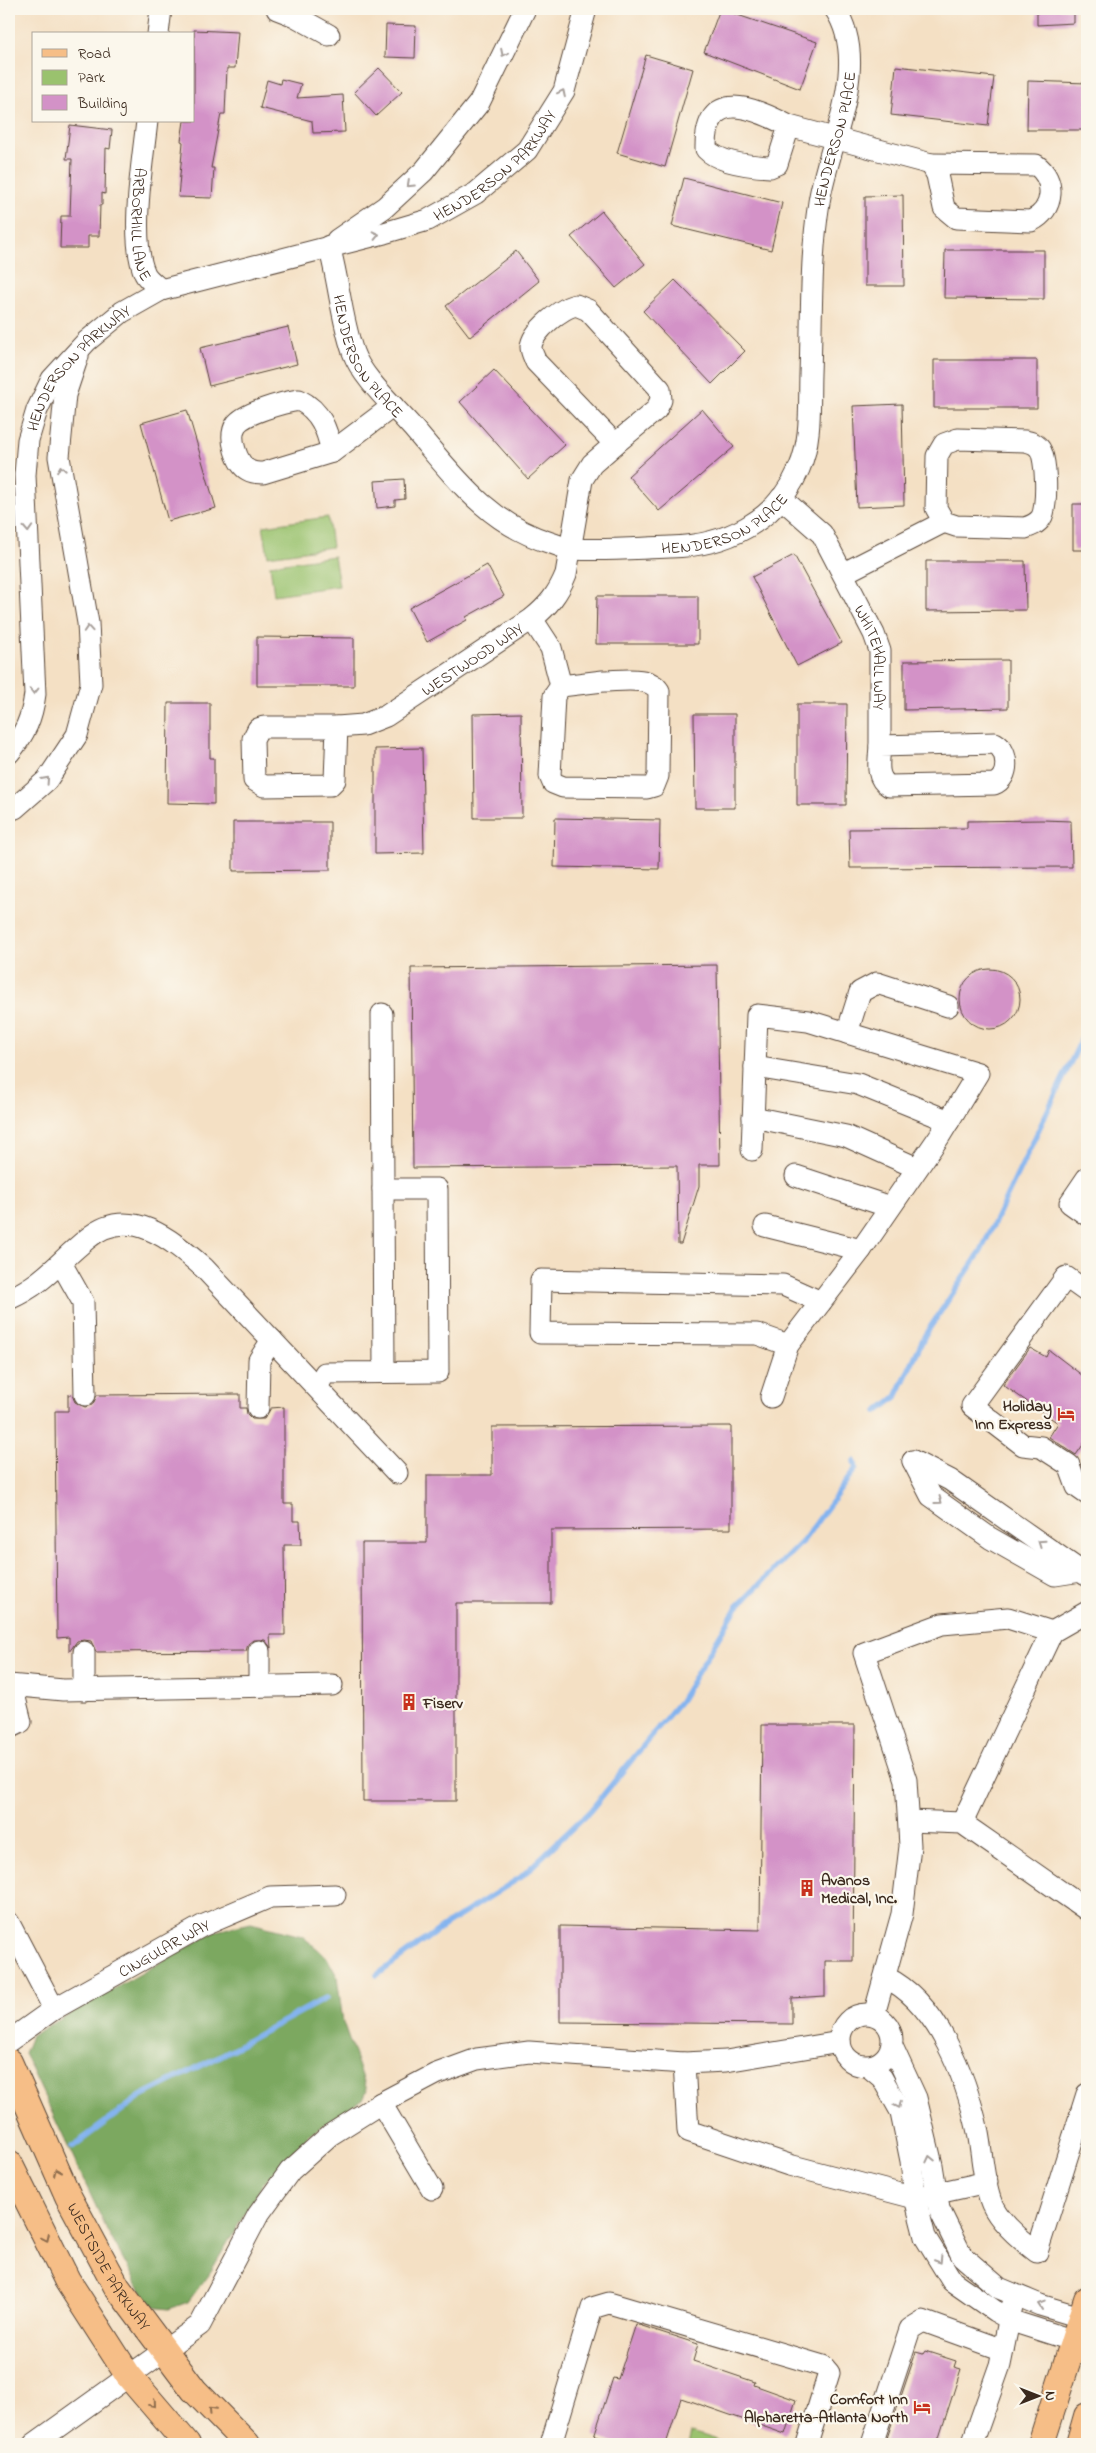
<svg xmlns="http://www.w3.org/2000/svg" width="1096" height="2453" viewBox="0 0 1096 2453" font-family="'Indie Flower',sans-serif">
<style>
.green{fill:#9ac26e;stroke:#6a7646}
.forest{fill:#7ba861;stroke:#5b6940}
.lines{fill:none;stroke-linecap:round;stroke-linejoin:round}
.stream{stroke:#84b4ef;stroke-width:5.5}
.building{fill:#d392c7}
.minor-casing{stroke:#574537;stroke-width:23}
.major-casing{stroke:#574537;stroke-width:28}
.minor{stroke:#fff;stroke-width:21}
.major{stroke:#f6be87;stroke-width:26}
.oneway{stroke:#a79f9a}
.oneway2{stroke:#8f6d4d}
.labels{text-anchor:middle;stroke-width:4.5;stroke-linejoin:round;paint-order:stroke}
.street-label{font-size:16px;fill:#3b2a1e;stroke:#fbf7ec}
.poi-label{font-size:16px;font-weight:bold;fill:#3b2a1e;stroke:#fbf7ec;text-anchor:end}
</style>
<rect width="100%" height="100%" fill="#fbf7ec"/>
<filter id="ink" filterUnits="userSpaceOnUse"><feTurbulence type="fractalNoise" baseFrequency=".02" numOctaves="2"/><feDisplacementMap in="SourceGraphic" scale="10" xChannelSelector="R" yChannelSelector="G"/><feConvolveMatrix kernelMatrix="1 2 1 2 8 2 1 2 1" color-interpolation-filters="sRGB"/></filter>
<filter id="wash" filterUnits="userSpaceOnUse"><feTurbulence type="fractalNoise" baseFrequency=".0096" numOctaves="4" result="noise"/><feDisplacementMap in="SourceGraphic" scale="20" xChannelSelector="R" yChannelSelector="G"/><feGaussianBlur stdDeviation="1.12" result="paint"/><feColorMatrix in="noise" values="0 0 0 0 0 0 0 0 0 0 0 0 0 0 0 0 0 1.4 0 .05"/><feComposite in="paint" operator="in"/></filter>
<g filter="url(#wash)">
<rect width="100%" height="100%" fill="#f4e0c4"/>
<path class="green" d="M328,517L332,547L268,556L263,526Z
M334,556L339,586L274,595L270,565Z
M691,2432L726,2443V2444H688Z"/>
<path class="forest" d="M251,1923L302,1936L326,1956L337,1976L343,2022L367,2090L363,2099L313,2132L263,2183L211,2271L188,2302L169,2309L150,2307L108,2232L24,2053L31,2036L216,1931Z"/>
<g class="lines">
<path class="stream" d="M877,1412L896,1397L925,1335L981,1251L1087,1028
M377,1975L444,1926L521,1877L590,1811L680,1701L737,1607L803,1541L856,1468L854,1461
M72,2147L141,2096L216,2058L326,1998"/>
</g>
<g id="blocks">
<path class="building" d="M720,9L817,42L800,89L704,52Z
M1037,9H1074V23L1037,25Z
M386,25L416,26L415,58L385,57Z
M194,30L238,32L235,68H227L225,114H221L211,168H214L212,198L178,197L183,142L181,141L184,121H194Z
M646,55L693,69L665,167L617,153Z
M896,66L994,77L988,126L891,115Z
M379,68L402,92L376,116L354,92Z
M281,79L301,84L297,98L343,95L345,132L313,133L312,121L260,108L267,80L280,84Z
M1028,81L1087,83V130H1027Z
M70,125L112,130L110,149L106,148L105,194L102,193V205H100L99,236H88V248H60L61,216H70L72,159H66Z
M684,178L782,203L771,250L672,226Z
M903,195L904,286H865V196Z
M602,211L645,264L616,288L571,237Z
M945,250H1044V299L944,298Z
M516,251L539,281L470,337L446,306Z
M675,280L745,351L712,384L643,311Z
M288,327L297,364L209,386L200,348Z
M934,360H1037V408H934Z
M494,370L565,445L528,479L460,402Z
M902,404L904,505L857,507L853,406Z
M702,409L734,447L659,511L628,476Z
M187,410L216,508L168,521L141,423Z
M404,479L405,499L395,500V506L377,508L375,481Z
M1073,504H1087V550H1073Z
M794,555L842,643L797,666L752,577Z
M926,561H1025L1026,610L926,611Z
M487,565L504,596L466,617L467,620L427,642L409,608Z
M597,596H698V644H596Z
M257,637L354,638V686H257Z
M1008,660V708L904,710V661Z
M168,703H210V758H214V804L167,803Z
M797,704H847L846,805H797Z
M521,713L522,818H474L473,714Z
M694,714H735V808H695Z
M422,748L424,853L375,854V749Z
M555,818L660,820L659,869L554,867Z
M1042,820L1071,821L1072,867L850,868L849,829L967,828V821Z
M233,822H330V870L233,871Z
M717,965L720,1165H699V1186L681,1244H678L677,1166L413,1168L411,968Z
M960 999a30 30 0 1 1 60 0a30 30 0 1 1-60 0Z
M1030,1348L1046,1357L1049,1350L1087,1379V1439L1076,1455L1049,1437L1058,1423L1003,1385Z
M240,1394V1408H246L247,1414L252,1419H264L271,1408L284,1407V1504H293V1521H300L301,1545H284L285,1635H270L271,1648L265,1640H253L248,1644L246,1651L96,1652L91,1641L84,1640L77,1641L69,1652V1637L57,1638L55,1411H68V1395H72L75,1402L85,1407L92,1405L97,1395Z
M731,1426V1529L551,1530V1603H456V1801H363L362,1543H427V1475H492V1427Z
M762,1725H855L853,1961H825V1996L792,1998V2024L560,2022V1926L760,1930Z
M636,2324L698,2344L693,2361L755,2382L754,2385L796,2400L785,2434L681,2398L666,2444H620L594,2436L613,2378L618,2379Z
M925,2351L956,2361L954,2367L961,2369L937,2444H885L916,2352L923,2354Z"/>
</g>
</g>
<g filter="url(#ink)">
<use href="#blocks" fill-opacity="0" stroke="#574537" stroke-width="1"/>
<g class="lines">
<g class="minor-casing">
<g id="minor">
<path d="M277,9L295,16L329,35"/>
<path d="M158,34L161,9"/>
<path id="s1" d="M147,121C143,159 129,240 145,274C148,280 156,285 161,290"/>
<path d="M789,126L777,164L770,167C751,166 719,163 706,149C705,87 752,107 789,126L931,164"/>
<path d="M931,164L1036,165C1056,179 1055,210 1031,221L956,218L944,208L937,175Z"/>
<path d="M337,240L385,207L424,171L479,103L525,9"/>
<path id="s2" d="M329,246C339,281 341,318 353,352C362,378 395,407 413,428C454,476 488,524 551,543C558,545 565,549 573,549C605,551 638,548 670,547C725,546 776,522 799,469C812,440 809,405 810,374C812,317 810,259 819,202C828,143 872,65 835,9"/>
<path d="M576,305L588,310L660,389L661,400L656,410L615,444L536,362C534,357 531,352 531,347C532,331 563,307 576,305Z"/>
<path d="M299,400C321,411 327,430 332,452L263,473C258,473 253,473 248,470C237,464 228,437 236,425C243,413 285,402 299,400Z"/>
<path d="M958,439L1025,441C1030,442 1035,443 1039,448C1047,457 1048,508 1041,518C1037,524 1031,526 1025,528L956,526L944,522L936,508L937,456L944,444Z"/>
<path d="M332,452L393,406"/>
<path id="s3" d="M781,498L822,534L874,634L880,651V746"/>
<path d="M844,573L944,522"/>
<path d="M532,619L551,648L561,686"/>
<path d="M603,681C620,681 650,675 659,691L658,776L654,786L647,788L563,787L553,783L550,776L554,696L561,686Z"/>
<path d="M264,727H337L335,780L330,785L264,786L254,780L253,739L258,729Z"/>
<path id="s4" d="M337,727L363,725L386,716L532,619C548,606 558,594 566,574L582,480L592,464L615,444"/>
<path d="M995,743C1009,751 1010,778 994,784L889,786C875,778 879,761 880,746Z"/>
<path id="s5" d="M9,753C25,734 32,718 35,694L25,475L28,440L37,410L52,379L87,341L122,312L161,290L384,233L428,220L476,193L527,150L564,91L586,9"/>
<path d="M9,810L15,808L47,780L77,735L91,684L88,623L59,457L65,395L78,356"/>
<path d="M382,1014L383,1189"/>
<path d="M847,1033L860,992L877,983L948,1006"/>
<path d="M755,1067L858,1084L949,1121"/>
<path d="M753,1117L846,1136L917,1168"/>
<path d="M752,1150L757,1015L808,1021L978,1073L939,1137L861,1250L788,1345L771,1397"/>
<path d="M796,1176L890,1207"/>
<path d="M1087,1178L1070,1203L1087,1215"/>
<path d="M765,1226L861,1250"/>
<path d="M61,1263L83,1302L85,1395"/>
<path d="M1087,1292L1066,1277L972,1406L1023,1445L1041,1447L1069,1465L1077,1487L1087,1494"/>
<path d="M9,1299C46,1282 57,1263 87,1239C129,1203 172,1240 204,1268L397,1473"/>
<path d="M788,1345L757,1334L540,1333L541,1280L783,1285L821,1302"/>
<path d="M317,1387L325,1373L438,1372L437,1189H383L384,1372"/>
<path d="M258,1408L259,1360L272,1340"/>
<path d="M913,1461L931,1496L990,1538L1055,1575L1081,1571"/>
<path d="M913,1461L950,1480L1086,1575"/>
<path d="M1052,1632L1087,1612"/>
<path d="M259,1651V1686"/>
<path d="M84,1652V1690"/>
<path d="M9,1685L63,1690L332,1685"/>
<path d="M9,1728L21,1722L12,1686"/>
<path d="M909,1821L962,1823L1087,1910"/>
<path d="M9,1923L54,2009"/>
<path d="M885,1977C938,2002 966,2077 978,2132C982,2153 983,2178 990,2199C996,2219 1021,2240 1037,2252L1087,2094"/>
<circle cx="866" cy="2040" r="26"/>
<path d="M874,2015L902,1914L910,1846L906,1780L864,1653L942,1624L1008,1618L1052,1632L962,1823"/>
<path id="s6" d="M9,2041L54,2009L202,1926L270,1897L335,1895"/>
<path d="M892,2046L916,2098L932,2165L939,2209L962,2256L999,2288L1040,2305L1087,2319"/>
<path d="M684,2063L688,2131L789,2165L915,2198L987,2182"/>
<path d="M869,2067L882,2078L901,2112L911,2161L915,2198L925,2237L952,2281L995,2311L1015,2322L1087,2345"/>
<path d="M381,2103L432,2189"/>
<path d="M34,2444L200,2325L258,2215L290,2171L330,2135L381,2103L436,2074L477,2059L529,2052L684,2063L726,2061L840,2042"/>
<path d="M551,2444L592,2308L609,2303L823,2366L829,2373L807,2444"/>
<path d="M872,2444L910,2329L923,2321L1003,2350"/>
<path d="M972,2444L1000,2365L1012,2306"/>
</g>
</g>
<g class="major-casing">
<g id="major">
<path id="s7" d="M9,2062L68,2196L117,2287L194,2390L247,2444"/>
<path d="M9,2163L67,2280L128,2375L187,2444"/>
<path d="M1041,2444L1087,2299"/>
<path d="M1079,2444L1087,2416"/>
</g>
</g>
<use href="#minor" class="minor"/>
<use href="#major" class="major"/>
</g>
<defs><path id="oneway-chevron" d="M-2-3.5L2.5 0L-2 3.5" fill="none" stroke-width="1.6" stroke-linecap="round" stroke-linejoin="round" transform="scale(1.25)"/></defs>
<g class="oneway">
<use href="#oneway-chevron" transform="translate(504 53) rotate(116)"/>
<use href="#oneway-chevron" transform="translate(562 93) rotate(-64)"/>
<use href="#oneway-chevron" transform="translate(410 184) rotate(137)"/>
<use href="#oneway-chevron" transform="translate(376 235) rotate(-13)"/>
<use href="#oneway-chevron" transform="translate(61 469) rotate(-100)"/>
<use href="#oneway-chevron" transform="translate(28 529) rotate(87)"/>
<use href="#oneway-chevron" transform="translate(88 629) rotate(-94)"/>
<use href="#oneway-chevron" transform="translate(34 691) rotate(91)"/>
<use href="#oneway-chevron" transform="translate(46 780) rotate(-48)"/>
<use href="#oneway-chevron" transform="translate(939 1501) rotate(36)"/>
<use href="#oneway-chevron" transform="translate(1041 1543) rotate(-145)"/>
<use href="#oneway-chevron" transform="translate(898 2105) rotate(64)"/>
<use href="#oneway-chevron" transform="translate(930 2159) rotate(-103)"/>
<use href="#oneway-chevron" transform="translate(939 2260) rotate(58)"/>
<use href="#oneway-chevron" transform="translate(1041 2305) rotate(-162)"/>
</g>
<g class="oneway2">
<use href="#oneway-chevron" transform="translate(57 2172) rotate(-114)"/>
<use href="#oneway-chevron" transform="translate(46 2238) rotate(64)"/>
<use href="#oneway-chevron" transform="translate(153 2404) rotate(50)"/>
<use href="#oneway-chevron" transform="translate(212 2410) rotate(-134)"/>
</g>
</g>
<defs>
<g id="hotel-bare" transform="scale(1.35)"><path d="M-6-4.5h1.5V1H6V5H4.5V3h-9V5H-6ZM-4 0a1.8 1.8 0 1 1 3.6 0ZM.5 0V-2.5h3Q6-2.5 6 0Z" fill="#c8321e" stroke="#fbf7ec" stroke-width="2.5" paint-order="stroke"/></g>
<g id="building-bare" transform="scale(1.35)"><path d="M-4-6H4V6H1V3H-1V6H-4ZM-2.5-4.3h1.7v1.8h-1.7ZM.8-4.3h1.7v1.8H.8ZM-2.5-1h1.7V.8h-1.7ZM.8-1h1.7V.8H.8Z" fill="#c8321e" stroke="#fbf7ec" stroke-width="2.5" paint-order="stroke"/></g>
</defs>
<g fill-rule="evenodd">
<use href="#hotel-bare" x="1066" y="1414"/>
<use href="#building-bare" x="409" y="1702"/>
<use href="#building-bare" x="807" y="1888"/>
<use href="#hotel-bare" x="922" y="2407"/>
</g>
<g class="labels">
<g class="street-label">
<text dy="6" stroke="none"><textPath href="#s2" startOffset="1002">HENDERSON PLACE</textPath></text>
<text dy="6" stroke="none"><textPath href="#s5" startOffset="891">HENDERSON PARKWAY</textPath></text>
<text dy="6" stroke="none"><textPath href="#s1" startOffset="104">ARBORHILL LANE</textPath></text>
<text dy="6" stroke="none"><textPath href="#s2" startOffset="119">HENDERSON PLACE</textPath></text>
<text dy="6" stroke="none"><textPath href="#s5" startOffset="410">HENDERSON PARKWAY</textPath></text>
<text dy="6" stroke="none"><textPath href="#s2" startOffset="569">HENDERSON PLACE</textPath></text>
<text dy="6" stroke="none"><textPath href="#s3" startOffset="190">WHITEHALL WAY</textPath></text>
<text dy="6" stroke="none"><textPath href="#s4" startOffset="154">WESTWOOD WAY</textPath></text>
<text dy="6" stroke="none"><textPath href="#s6" startOffset="181">CINGULAR WAY</textPath></text>
<text dy="6" stroke="none"><textPath href="#s7" startOffset="228">WESTSIDE PARKWAY</textPath></text>
</g>
<g class="poi-label">
<text x="1052" y="1411">Holiday<tspan x="1052" dy="18">Inn Express</tspan></text>
<text x="423" y="1708" text-anchor="start">Fiserv</text>
<text x="821" y="1885" text-anchor="start">Avanos<tspan x="821" dy="18">Medical, Inc.</tspan></text>
<text x="908" y="2404">Comfort Inn<tspan x="908" dy="18">Alpharetta-Atlanta North</tspan></text>
</g>
</g>
<rect width="1096" height="2453" fill="none" stroke="#fbf7ec" stroke-width="30"/>
<rect x="32" y="32" width="162" height="90" fill="#fbf7ec" stroke="#aea59a"/>
<rect x="42" y="49" width="25" height="8" fill="#f6be87" stroke="#aea59a"/>
<text x="78" y="58" font-size="15" fill="#3b2a1e">Road</text>
<rect x="42" y="70" width="25" height="15" fill="#9ac26e" stroke="#aea59a"/>
<text x="78" y="82" font-size="15" fill="#3b2a1e">Park</text>
<rect x="42" y="95" width="25" height="15" fill="#d392c7" stroke="#aea59a"/>
<text x="78" y="108" font-size="15" fill="#3b2a1e">Building</text>
<g transform="translate(1038 2396) rotate(90)" stroke="#fbf7ec" stroke-width="4" paint-order="stroke">
<path d="M0-4L9 19L0 12L-9 19Z" fill="#3b2a1e"/>
<text y="-8" font-size="14" font-weight="bold" text-anchor="middle" fill="#3b2a1e">N</text>
</g>
</svg>
